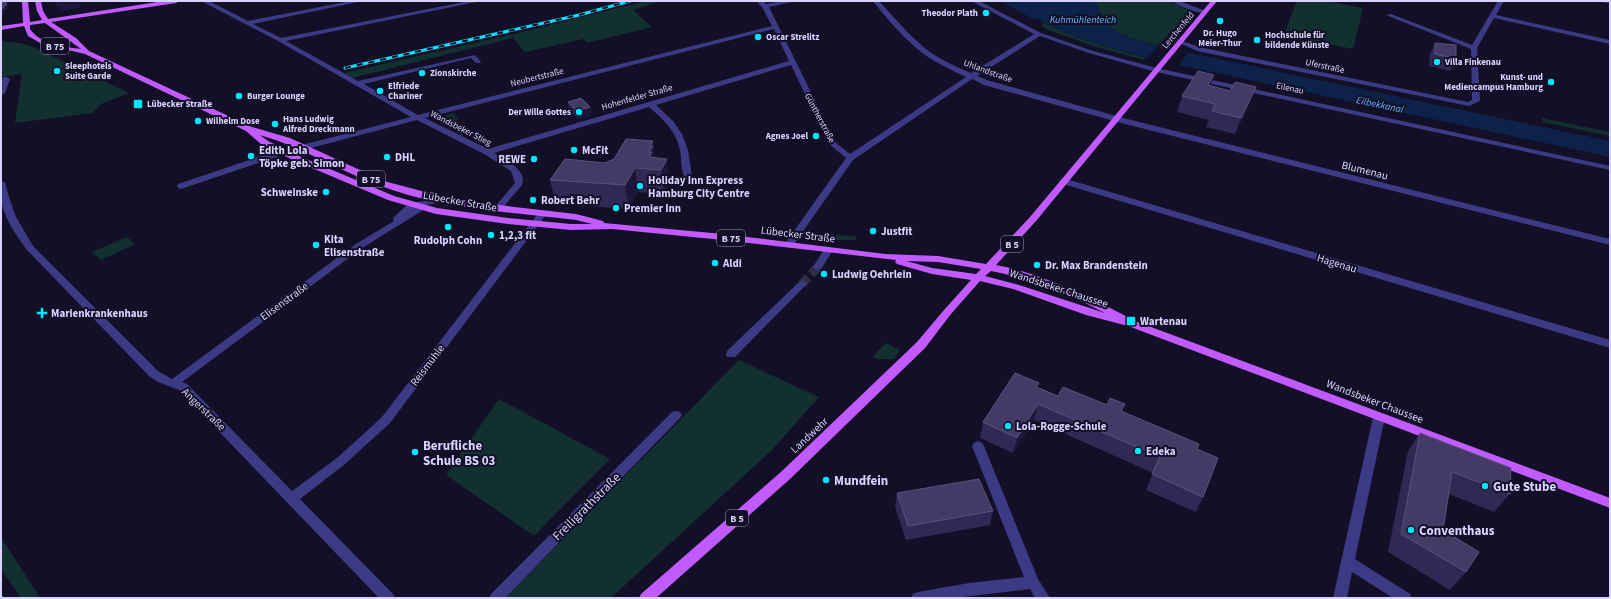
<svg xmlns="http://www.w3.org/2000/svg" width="1611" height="599" viewBox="0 0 1611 599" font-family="'Source Sans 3',sans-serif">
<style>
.green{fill:#12302f}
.water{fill:#0c2248}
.pier{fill:#130f26}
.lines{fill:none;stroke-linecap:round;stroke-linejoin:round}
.minor-tunnel{stroke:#312d47;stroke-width:9;stroke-dasharray:9 4.5;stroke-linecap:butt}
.minor{fill:#3d3a85;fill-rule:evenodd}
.major{fill:#c25bff;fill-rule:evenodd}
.tram{stroke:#00e5ff;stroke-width:1}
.rail-casing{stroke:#00e5ff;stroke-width:3}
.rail{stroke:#130f26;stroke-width:2;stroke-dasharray:6;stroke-linecap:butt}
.wall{fill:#312854}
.shaded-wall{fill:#1d163a}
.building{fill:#433a66;stroke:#5a527e}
.poi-dot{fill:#00e5ff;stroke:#130f26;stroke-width:1.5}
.labels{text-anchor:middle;stroke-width:4;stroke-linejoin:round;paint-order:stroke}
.far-poi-label{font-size:9px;font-weight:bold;fill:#d9d4ff;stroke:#130f26;text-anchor:start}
.far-street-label{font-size:9px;fill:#d9d4ff;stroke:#130f26}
.far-water-label{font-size:10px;font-style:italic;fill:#62b6ff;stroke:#130f26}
.shield{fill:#130f26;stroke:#9e99be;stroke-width:1}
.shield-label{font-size:10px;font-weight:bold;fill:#d9d4ff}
.poi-label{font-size:11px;font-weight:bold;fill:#d9d4ff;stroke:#130f26;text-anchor:start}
.street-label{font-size:11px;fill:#d9d4ff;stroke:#130f26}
.near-poi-label{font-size:13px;font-weight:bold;fill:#d9d4ff;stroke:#130f26;text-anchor:start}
.near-street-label{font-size:13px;fill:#d9d4ff;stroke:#130f26}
</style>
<rect width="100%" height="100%" fill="#130f26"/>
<path class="green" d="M645,1H661L633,10L652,27L587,43L583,39L525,52L513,38L352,78L344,73L531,30Z
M1096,1H1169L1192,12L1157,46C1126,35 1107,36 1096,1Z
M1297,1H1326L1363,8L1353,49L1284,35Z
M1043,23L1081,39L1145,58L1144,60L1096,47L1046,29L1042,26Z
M1,41L20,43L36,48L129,93L101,104L93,113L15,123L22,74L1,77Z
M454,113L466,134L462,135L440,122L446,115Z
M1542,118L1610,132V136L1543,122Z
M812,234L857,236L855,240C841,240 825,242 812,234Z
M127,237L135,244L101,260L92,252Z
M886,343L900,350L894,359H876L873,356Z
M739,360L819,397L772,450L611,598H505Z
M499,399L610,459L534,536L446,475Z
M1,537L40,598H21L1,569Z"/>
<path class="water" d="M1000,1H1096C1107,36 1126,35 1157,46L1610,141V157L1147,58L1081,39L1043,23L1041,20L1031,18Z"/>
<path class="pier" d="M1158,46L1188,53L1178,66L1147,59Z"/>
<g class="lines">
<path class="minor-tunnel" d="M802,284L818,267"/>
<path class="minor" d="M201,1H209L248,21L351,1H363L253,24L281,38L469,1H481L286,41L358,81L475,55L481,62L480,63H476L471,58L364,84L418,115L772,26L762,7L756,1H763L766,4L783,1H796L769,7L836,143L850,154L966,77C952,70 938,64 925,55C906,41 888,20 873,1H879C895,18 911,38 930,52C943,61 957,67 971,73L1034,34L971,1H979L1041,33L1093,51L1157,68L1610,166V170L1156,72L1089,53L1040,36L977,76L990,81L1131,120L1610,239V245L1125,124L984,85L972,79L853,160L792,247L789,248L784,245L846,158L829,144L791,65L656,105L673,121L682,134L688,150L692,176L688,179L685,178C680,169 682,159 680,150C676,131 663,119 649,107L494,153C504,159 528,170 522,185L500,211L497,212L493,209L515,183L511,171L484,154L417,120L273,158L181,189L178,188L177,186L178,184L267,154L411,117L278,41ZM774,29L789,61L488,149L425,118Z
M1172,1H1180L1208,12C1202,16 1178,6 1172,1Z
M1498,1H1504L1496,15L1610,40V44L1494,18L1477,48L1480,101L1469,106L1197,51L1177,42L1180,40L1199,47L1468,102L1472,100L1471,49L1386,15L1391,14L1472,45Z
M3,77H6L10,79L5,93L1,95V83Z
M1063,178L1610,340V348L1060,183L1059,181Z
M1,180L5,183L10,200L16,217L33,246L158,371L172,379L356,244L394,221L393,219L394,217L409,203L446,198L447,200L446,202L425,205V209L362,248L182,382L187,384L292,491L337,458L382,417L539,212H545L546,214L545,216L390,423L345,464L300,499L393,594L395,598H379L179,390L158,382L150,377L27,250C17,236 3,217 1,199C0,193 1,187 1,180Z
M828,247L833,250L821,269L818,270L815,269L813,267L825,248Z
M802,281L805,282L807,284L805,286L735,357H727L726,354L727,351L799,282Z
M676,411L680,412L682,415L680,418L505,598H489L491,594L672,412Z
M1379,413L1383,414L1385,417L1355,559L1410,594L1412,598H1393L1352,572L1347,598H1333L1373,417L1375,414Z
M978,441L982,443L984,446L1038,579L1050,598H1035L1030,589L954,598H911L913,594L918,592L969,583L1024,577L972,446L974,443Z"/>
<path class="major" d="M22,1H28L30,22L42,20L37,11L35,1H41L43,11L48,19L164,1H179L176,3L51,22L76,38L89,51L252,127L290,138L384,181L455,200L576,214L603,221L604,223L723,234L885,254L938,256L986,264L1030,217L1211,1H1217L1036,221L996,265C1041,273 1094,299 1135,321L1610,498V508L1128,326L1086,315L1013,289L980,281L951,314L925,348L790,479L656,598H639L641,594L782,471L917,342L944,310L971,280L932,274L897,264L895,262L896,260L723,240L612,229L571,230L508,224L436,214L388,200L293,160L262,145L246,131L85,54L42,44L28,36L24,26L1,30V26L23,23ZM45,23L81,49C64,47 40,44 30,29V25ZM260,135C302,147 338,170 378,185C441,209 510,212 576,220L592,224H571L508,218L437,208L394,196L299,156L268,141ZM906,261L938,262L981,269L976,274L932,268ZM991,271C1025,277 1074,296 1105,313L1019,285L985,276Z"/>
<path class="tram" d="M1,595L3,598"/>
<g class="rail-casing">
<path id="rail" d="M345,68L579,15L630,1"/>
</g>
<use href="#rail" class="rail"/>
</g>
<path class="wall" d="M1595,1H1610V4Z
M1435,43L1456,59L1450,71L1429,66L1430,54Z
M1214,75L1210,86L1250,103L1235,134L1206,127L1209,120L1177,112L1182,96Z
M568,102L590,107L591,116L578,119L569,110Z
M653,141L655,158L670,183L664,194L638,192L629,209L556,204L550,180L605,163Z
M1039,383L1038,388L1058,396L1122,411L1197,449L1203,497L1196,512L1146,490L1153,473L1034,420L1013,453L980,438L983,422Z
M1420,433L1510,494L1494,512L1449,494L1443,530L1466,572L1450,590L1388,552L1408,451Z
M897,493L993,511L990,525L906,540L895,507Z"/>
<path class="shaded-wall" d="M6,1H9L8,8L3,15L1,16V10Z
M54,1H80L81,8L60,11Z
M1214,75L1209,90L1208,85Z
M1256,87L1250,103L1235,134L1241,118Z
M590,107L591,116L578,119L577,111Z
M653,141L656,165L649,157L650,146Z
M667,159L670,183L664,194L661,170Z
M635,168L638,192L629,209L625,185Z
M1038,404L1034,420L1013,453L1017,438Z"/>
<path class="building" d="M1,1H6V5L1,10Z
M1435,43L1456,45V59L1435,54Z
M1198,71L1214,75L1208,85L1230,91L1235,82L1256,87L1241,118L1212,111L1215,104L1182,96Z
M581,98L590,107L577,111L568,102Z
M626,139L653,141L650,146H653L649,152H652L649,157L667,159L661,170L635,168L625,185L550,180L565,159L605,163L614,159Z
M1015,373L1039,383L1036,387L1058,396L1063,387L1107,405L1110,398L1125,404L1121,411L1199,444L1197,449L1218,458L1203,497L1152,474L1160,457L1038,404L1017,438L983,422Z
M1420,433L1511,468L1510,494L1452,472L1443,530L1479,552L1466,572L1401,534Z
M979,479L993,511L908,526L897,493Z"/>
<g class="poi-dot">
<circle cx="986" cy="13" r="4"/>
<circle cx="1220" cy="21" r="4"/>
<circle cx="758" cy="37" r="4"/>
<circle cx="1257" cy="40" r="4"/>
<circle cx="1437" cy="62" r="4"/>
<circle cx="57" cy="71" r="4"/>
<circle cx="422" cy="73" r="4"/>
<circle cx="1551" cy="82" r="4"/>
<circle cx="380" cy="91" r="4"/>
<circle cx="239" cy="96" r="4"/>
<rect x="133" y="99" width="10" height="10" rx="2"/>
<circle cx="579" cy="112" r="4"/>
<circle cx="198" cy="121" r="4"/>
<circle cx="275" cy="124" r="4"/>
<circle cx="816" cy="136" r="4"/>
<circle cx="574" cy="150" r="4"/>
<circle cx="251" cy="156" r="4"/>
<circle cx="387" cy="157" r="4"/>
<circle cx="534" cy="159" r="4"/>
<circle cx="640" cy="186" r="4"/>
<circle cx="326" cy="192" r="4"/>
<circle cx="533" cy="200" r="4"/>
<circle cx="616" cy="208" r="4"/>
<circle cx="448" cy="227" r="4"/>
<circle cx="873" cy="231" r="4"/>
<circle cx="491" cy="235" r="4"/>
<circle cx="316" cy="245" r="4"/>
<circle cx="715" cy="263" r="4"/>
<circle cx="1037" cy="265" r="4"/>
<circle cx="824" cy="274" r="4"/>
<path d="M40 307h4v4h4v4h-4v4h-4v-4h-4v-4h4z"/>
<rect x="1126" y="316" width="10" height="10" rx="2"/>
<circle cx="1008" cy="426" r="4"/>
<circle cx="1138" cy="451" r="4"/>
<circle cx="415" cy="452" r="4"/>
<circle cx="826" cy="480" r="4"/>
<circle cx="1485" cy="486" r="4"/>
<circle cx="1411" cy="530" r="4"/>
</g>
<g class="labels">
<g class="far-poi-label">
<text x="978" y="16" text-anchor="end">Theodor Plath</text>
<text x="1220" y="36" text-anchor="middle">Dr. Hugo<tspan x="1220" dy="10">Meier-Thur</tspan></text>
<text x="1265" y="38">Hochschule für<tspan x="1265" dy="10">bildende Künste</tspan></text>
<text x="766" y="40">Oscar Strelitz</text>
<text x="1445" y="65">Villa Finkenau</text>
<text x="65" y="69">Sleephotels<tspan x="65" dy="10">Suite Garde</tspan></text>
<text x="430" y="76">Zionskirche</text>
<text x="1543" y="80" text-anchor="end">Kunst- und<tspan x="1543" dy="10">Mediencampus Hamburg</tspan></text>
<text x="388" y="89">Elfriede<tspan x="388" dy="10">Chariner</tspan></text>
<text x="247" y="99">Burger Lounge</text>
<text x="147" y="107">Lübecker Straße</text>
<text x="571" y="115" text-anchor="end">Der Wille Gottes</text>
<text x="283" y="122">Hans Ludwig<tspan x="283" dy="10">Alfred Dreckmann</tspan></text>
<text x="206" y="124">Wilhelm Dose</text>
<text x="808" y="139" text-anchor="end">Agnes Joel</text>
</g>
<g class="far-street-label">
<text transform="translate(1178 30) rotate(-50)" y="3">Lerchenfeld</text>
<text transform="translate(1325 66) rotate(12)" y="3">Uferstraße</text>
<text transform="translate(988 71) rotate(20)" y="3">Uhlandstraße</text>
<text transform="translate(537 77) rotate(-14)" y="3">Neubertstraße</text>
<text transform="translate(1290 88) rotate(12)" y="3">Eilenau</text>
<text transform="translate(637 97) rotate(-16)" y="3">Hohenfelder Straße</text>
<text transform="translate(820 118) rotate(62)" y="3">Güntherstraße</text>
<text transform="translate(461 128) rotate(27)" y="3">Wandsbeker Stieg</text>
</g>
<g class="far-water-label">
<text x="1083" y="23">Kuhmühlenteich</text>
<text transform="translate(1380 104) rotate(12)" y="4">Eilbekkanal</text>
</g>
<g class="shield">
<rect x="41" y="38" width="28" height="16" rx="3"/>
<rect x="357" y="171" width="28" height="16" rx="3"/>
<rect x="717" y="230" width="28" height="16" rx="3"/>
<rect x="1001" y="236" width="22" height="16" rx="3"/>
<rect x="726" y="510" width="22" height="16" rx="3"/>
</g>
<g class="shield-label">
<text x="55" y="50">B 75</text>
<text x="371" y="183">B 75</text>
<text x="731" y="242">B 75</text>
<text x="1012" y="248">B 5</text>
<text x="737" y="522">B 5</text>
</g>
<g class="poi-label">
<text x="259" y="154">Edith Lola<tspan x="259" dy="13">Töpke geb. Simon</tspan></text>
<text x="582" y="154">McFit</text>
<text x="395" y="161">DHL</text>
<text x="526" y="163" text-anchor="end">REWE</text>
<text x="648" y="184">Holiday Inn Express<tspan x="648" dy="13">Hamburg City Centre</tspan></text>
<text x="318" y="196" text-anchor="end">Schweinske</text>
<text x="541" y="204">Robert Behr</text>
<text x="624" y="212">Premier Inn</text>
<text x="881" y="235">Justfit</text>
<text x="499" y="239">1,2,3 fit</text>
<text x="324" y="243">Kita<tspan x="324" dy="13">Elisenstraße</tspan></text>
<text x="448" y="244" text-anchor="middle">Rudolph Cohn</text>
<text x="723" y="267">Aldi</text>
<text x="1045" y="269">Dr. Max Brandenstein</text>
<text x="832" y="278">Ludwig Oehrlein</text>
<text x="51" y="317">Marienkrankenhaus</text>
<text x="1140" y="325">Wartenau</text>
<text x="1016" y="430">Lola-Rogge-Schule</text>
<text x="1146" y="455">Edeka</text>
</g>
<g class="street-label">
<text transform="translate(1365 170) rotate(14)" y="4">Blumenau</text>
<text transform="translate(460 201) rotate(10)" y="4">Lübecker Straße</text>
<text transform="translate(798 234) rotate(7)" y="4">Lübecker Straße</text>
<text transform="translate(1337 263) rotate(17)" y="4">Hagenau</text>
<text transform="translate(1059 288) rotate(18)" y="4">Wandsbeker Chaussee</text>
<text transform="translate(284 301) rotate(-36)" y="4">Elisenstraße</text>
<text transform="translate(427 365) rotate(-53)" y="4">Reismühle</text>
<text transform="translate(1375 401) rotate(21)" y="4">Wandsbeker Chaussee</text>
<text transform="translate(204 409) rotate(44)" y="4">Angerstraße</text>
<text transform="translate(809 435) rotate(-43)" y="4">Landwehr</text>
</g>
<g class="near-poi-label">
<text x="423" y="450">Berufliche<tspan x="423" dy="15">Schule BS 03</tspan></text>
<text x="834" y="485">Mundfein</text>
<text x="1493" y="491">Gute Stube</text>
<text x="1419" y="535">Conventhaus</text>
</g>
<g class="near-street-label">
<text transform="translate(586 506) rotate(-45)" y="5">Freiligrathstraße</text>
</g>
</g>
<rect width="1611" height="599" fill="none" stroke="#d9d4ff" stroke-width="4"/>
</svg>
